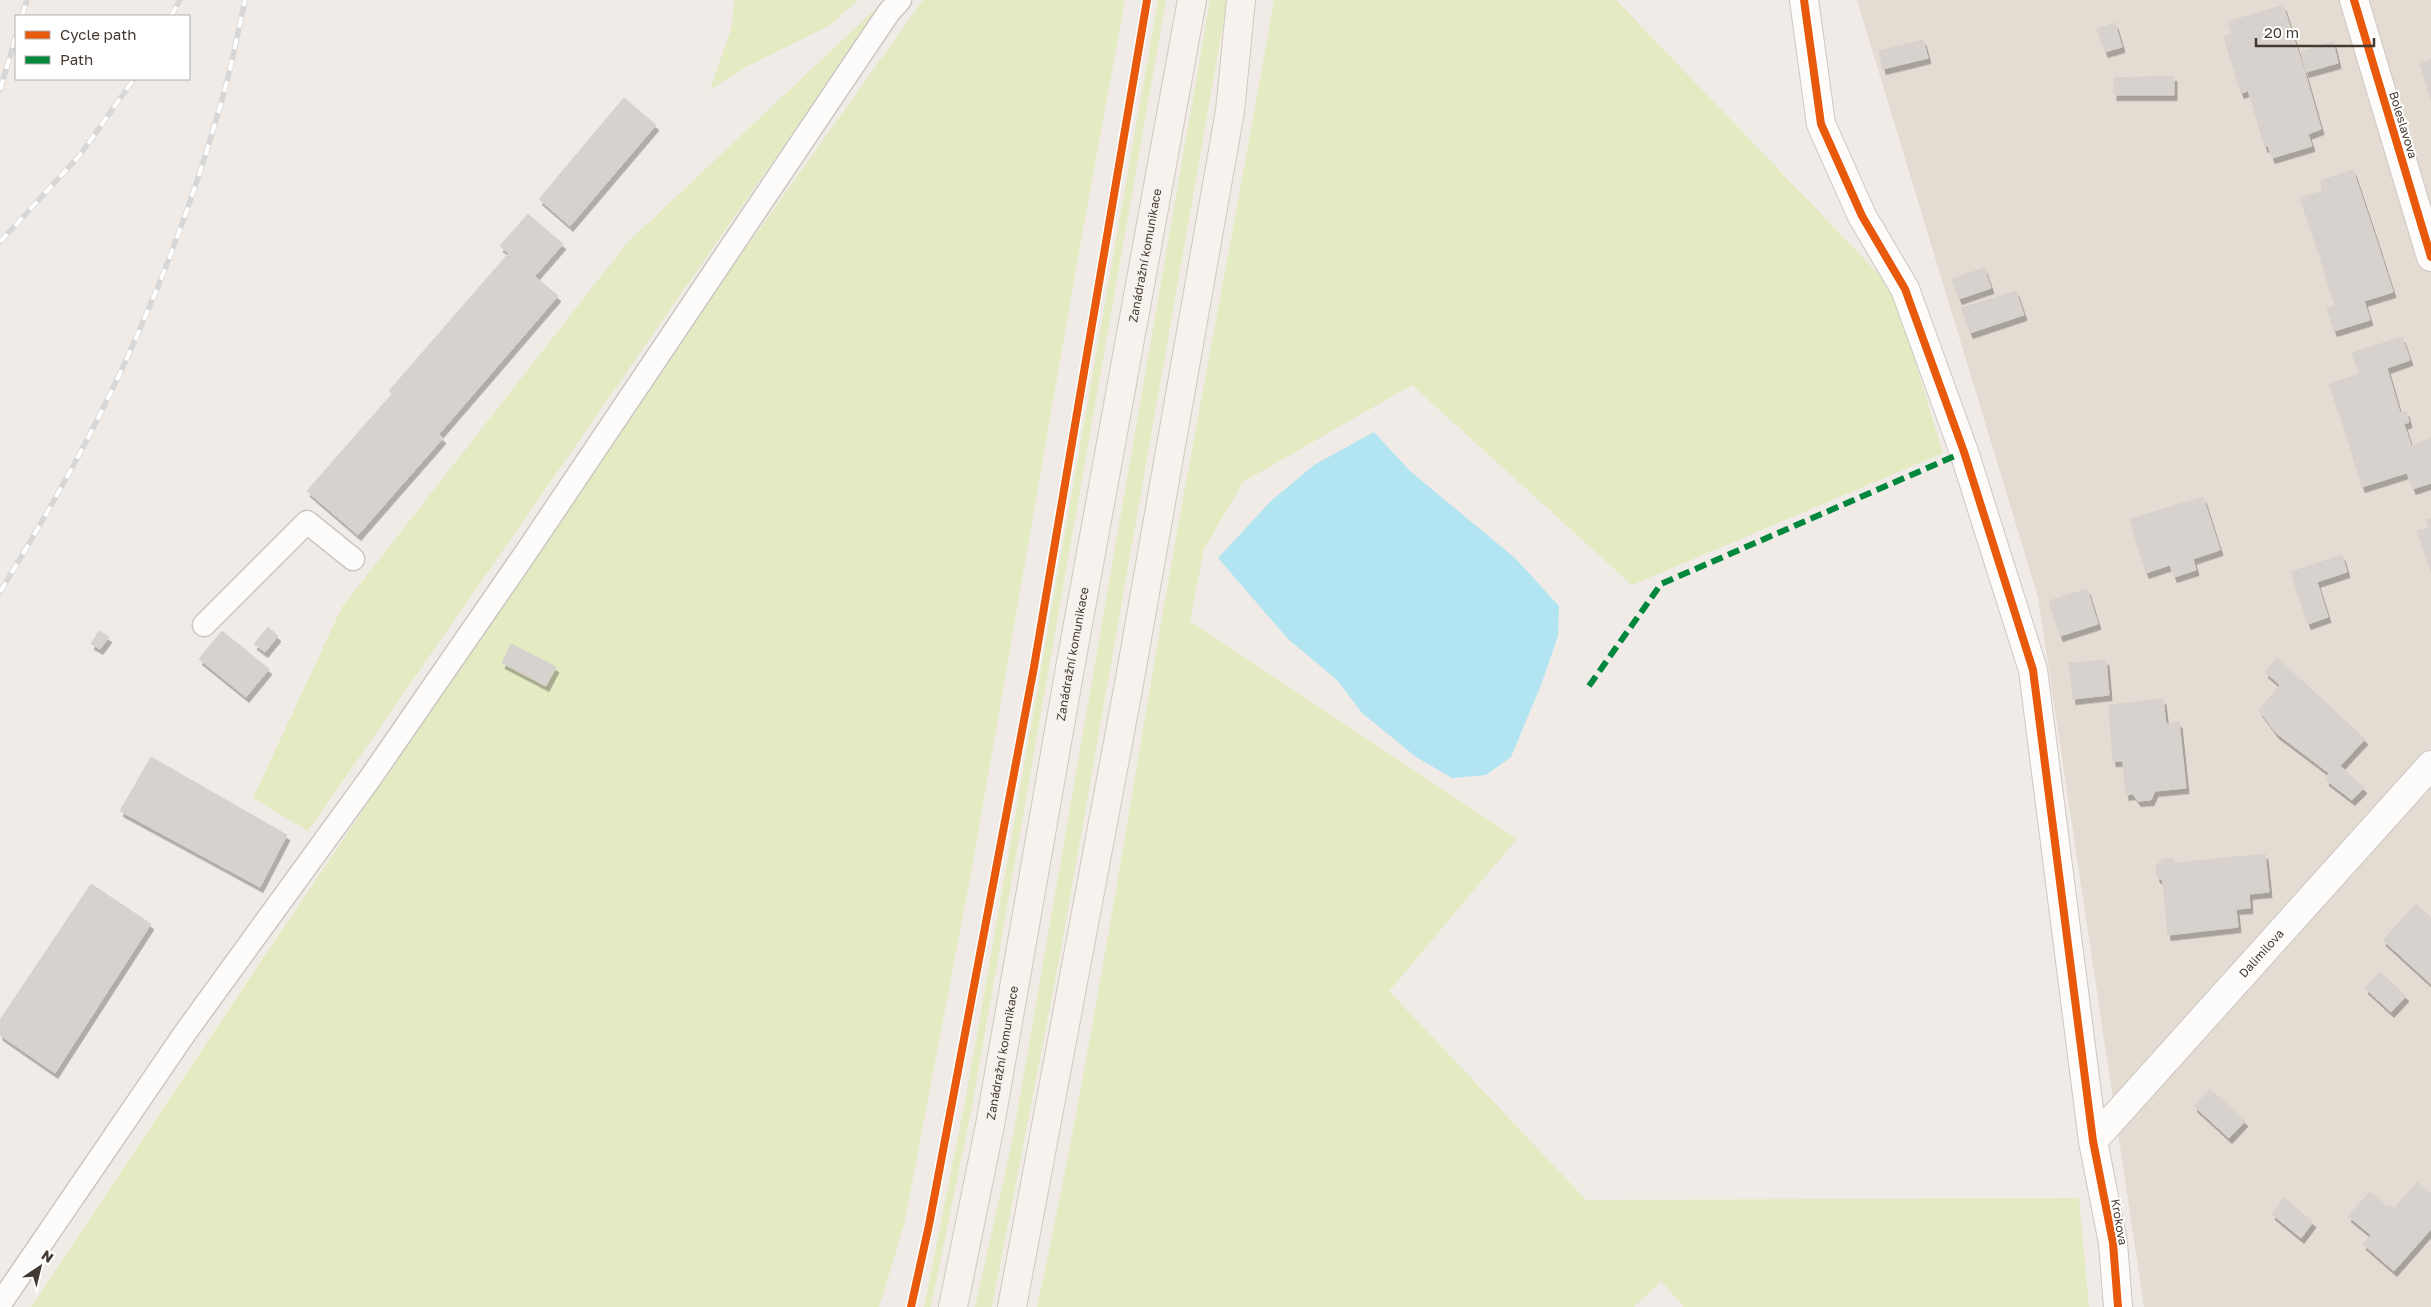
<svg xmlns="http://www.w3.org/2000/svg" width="2431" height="1307" viewBox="0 0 2431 1307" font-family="'Golos Text',sans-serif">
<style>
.residential{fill:#e4dbd3}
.green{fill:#e4ebc3}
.water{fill:#b2e5f1}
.building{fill:#d7d2cd;stroke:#d8d1cc;filter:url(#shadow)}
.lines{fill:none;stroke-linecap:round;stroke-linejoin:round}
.service-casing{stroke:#ccc7c2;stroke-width:25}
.minor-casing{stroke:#ccc7c2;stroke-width:30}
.secondary-casing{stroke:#d1c8be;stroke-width:30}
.service{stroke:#fdfcfb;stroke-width:22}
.minor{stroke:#fdfcfb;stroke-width:28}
.secondary{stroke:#f6f2ed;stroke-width:28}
.rail-casing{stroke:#d8d7d7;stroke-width:5.5}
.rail{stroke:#fff;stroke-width:4;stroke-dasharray:11;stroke-linecap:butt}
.quiet{stroke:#00873e;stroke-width:6;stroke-dasharray:12 6;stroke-linecap:butt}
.cycleway-casing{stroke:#fff;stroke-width:11}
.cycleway{stroke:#e8590c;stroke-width:8}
.labels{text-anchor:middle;stroke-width:4;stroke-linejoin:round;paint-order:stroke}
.street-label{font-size:12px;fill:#453a32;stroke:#fff}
</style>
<defs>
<filter id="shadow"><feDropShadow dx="3" dy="5.5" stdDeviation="0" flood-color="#0004"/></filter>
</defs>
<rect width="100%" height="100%" fill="#f0ebe6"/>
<path class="residential" d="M1857,0H2431V1307H2144L2038,597Z"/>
<path class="green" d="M734,0H858L829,26L746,67L710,90L732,26Z
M885,0L308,831L253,798L342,607L627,243Z
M923,0H1125L1077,263L972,868L904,1225L879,1307H31L269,949L711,297Z
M1158,0H1166L972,1107L931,1307H924L967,1091Z
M1210,0H1226V8L1060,955L992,1307H975L1012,1142Z
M1274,0H1616L1893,289L1943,453L1632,585L1412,385L1243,482L1204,549L1190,621L1517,839L1389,991L1586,1200L2079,1198L2089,1307H1684L1661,1281L1634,1307H1037C1093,1050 1131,790 1177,532C1209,355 1243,178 1274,0Z"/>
<path class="water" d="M1374,432L1410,471L1515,558L1559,606L1558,636L1541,685L1511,757L1486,775L1452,778L1416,757L1362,713L1337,680L1288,639L1218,558L1271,501L1314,465Z"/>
<path class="building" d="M2283,5L2305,73L2241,93L2224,37L2232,34L2228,22Z
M2115,23L2122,47L2105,52L2097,29Z
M1923,40L1928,58L1883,69L1879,51Z
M2333,42L2338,63L2306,72L2301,52Z
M2431,60V99L2420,64Z
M2305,73L2321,129L2308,134L2312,146L2272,158L2268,146L2265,147L2248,90Z
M2174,76V95H2114V78Z
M624,98L656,125L570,226L539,199Z
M2353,170L2375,236L2319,254L2300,198L2323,191L2320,181Z
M528,214L563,244L535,276L500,246Z
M2375,236L2393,292L2364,301L2370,320L2334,331L2327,308L2335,306L2319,254Z
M508,254L558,296L439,434L389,391Z
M1984,268L1991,288L1959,299L1952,279Z
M2016,291L2024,315L1970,333L1962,308Z
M2402,337L2410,360L2387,368L2400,413L2345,430L2329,384L2359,374L2352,353Z
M392,394L443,438L358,535L307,491Z
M2406,411L2409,422L2404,424L2419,469L2362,487L2345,430Z
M2431,439V483L2413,489L2407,473L2419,469L2411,446Z
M2203,497L2220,550L2193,559L2196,570L2174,577L2170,565L2146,573L2130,519Z
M2431,519V571L2417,531L2429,528L2426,520Z
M2342,555L2347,572L2317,582L2328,617L2308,624L2291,572Z
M2087,589L2098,624L2060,636L2049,601Z
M268,627L278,636L265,652L254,644Z
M99,631L109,637L100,649L91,644Z
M222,631L269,669L246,697L199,659Z
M511,644L556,667L546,686L502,663Z
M2277,658L2365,739L2340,766L2364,788L2352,800L2326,780L2329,773L2276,733L2259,710L2280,685L2265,672Z
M2106,660L2109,695L2073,699L2069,663Z
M2163,699L2166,724L2179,722L2186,788L2155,791L2151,800L2138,801L2133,794L2126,795L2123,761H2113L2109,705Z
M151,757L287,835L260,887L120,811Z
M2265,854L2269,892L2249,894L2250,908L2236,909L2238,927L2168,935L2163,881L2157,877L2156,867L2162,859L2172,858L2177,863Z
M91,884L151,924L55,1073L0,1035V1020Z
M2416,904L2431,918V984L2383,940Z
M2380,972L2406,996L2391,1012L2365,988Z
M2210,1089L2245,1121L2229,1138L2194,1106Z
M2417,1182L2431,1194V1229L2394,1271L2363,1244L2371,1235L2348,1216L2370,1192L2388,1207L2390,1205L2394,1209Z
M2284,1198L2313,1222L2301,1238L2272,1214Z"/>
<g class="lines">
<g class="service-casing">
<path id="service" d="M204,625L307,522L353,559
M0,1304L185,1033L371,777L527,551L889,12L900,0"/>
</g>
<g class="minor-casing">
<g id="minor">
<path d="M1804,0L1821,124L1862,216L1905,289L1964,452L2033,670L2093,1141L2113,1243L2118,1307"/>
<path d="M2354,0L2431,257"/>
<path id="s1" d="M2093,1141L2431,765"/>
</g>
</g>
<g class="secondary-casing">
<g id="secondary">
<path id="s2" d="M953,1307L990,1125L1070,668L1192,0"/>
<path d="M1012,1307L1129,684L1230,111L1241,0"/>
</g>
</g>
<use href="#service" class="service"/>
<use href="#minor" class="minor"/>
<use href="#secondary" class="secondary"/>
<g class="rail-casing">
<path id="rail" d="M22,16L27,0
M171,16L180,0
M0,90L16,36
M0,242L80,155L134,79
M0,592C54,503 105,413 145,317C176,246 202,171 223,96C232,64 238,32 245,0"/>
</g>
<use href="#rail" class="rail"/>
<path class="quiet" d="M1589,686L1661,584L1964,452"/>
<g class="cycleway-casing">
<path id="cycleway" d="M1804,0L1821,124L1862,216L1905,289L1964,452L2033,670L2093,1141L2113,1243L2118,1307
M2354,0L2431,257
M911,1307L929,1225L1034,667L1147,0"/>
</g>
<use href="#cycleway" class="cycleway"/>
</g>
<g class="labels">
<g class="street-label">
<text transform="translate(2403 125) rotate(73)" y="4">Boleslavova</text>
<text dy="4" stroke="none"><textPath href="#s2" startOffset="1069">Zanádražní komunikace</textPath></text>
<text dy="4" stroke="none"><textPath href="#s2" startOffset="664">Zanádražní komunikace</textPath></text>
<text dy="4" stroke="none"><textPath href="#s1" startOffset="252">Dalimilova</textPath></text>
<text dy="4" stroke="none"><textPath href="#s2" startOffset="259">Zanádražní komunikace</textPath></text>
<text transform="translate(2119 1222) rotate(80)" y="4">Krokova</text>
</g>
</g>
<rect x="15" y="15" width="175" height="65" fill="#ffffff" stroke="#b5b0ad"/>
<rect x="25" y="31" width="25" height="8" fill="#e8590c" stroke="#b5b0ad"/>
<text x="60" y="40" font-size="15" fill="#453a32">Cycle path</text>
<rect x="25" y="56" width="25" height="8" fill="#00873e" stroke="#b5b0ad"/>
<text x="60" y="65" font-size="15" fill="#453a32">Path</text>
<g transform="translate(40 1267) rotate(35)" stroke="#ffffff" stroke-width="4" paint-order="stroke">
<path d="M0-4L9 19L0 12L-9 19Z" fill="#453a32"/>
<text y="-8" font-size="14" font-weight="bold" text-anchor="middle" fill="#453a32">N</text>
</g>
<path d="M2256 38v8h118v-8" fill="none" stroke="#453a32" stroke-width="2.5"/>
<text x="2264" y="38" font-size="15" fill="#453a32" stroke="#ffffff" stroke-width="4" paint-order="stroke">20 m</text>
</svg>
